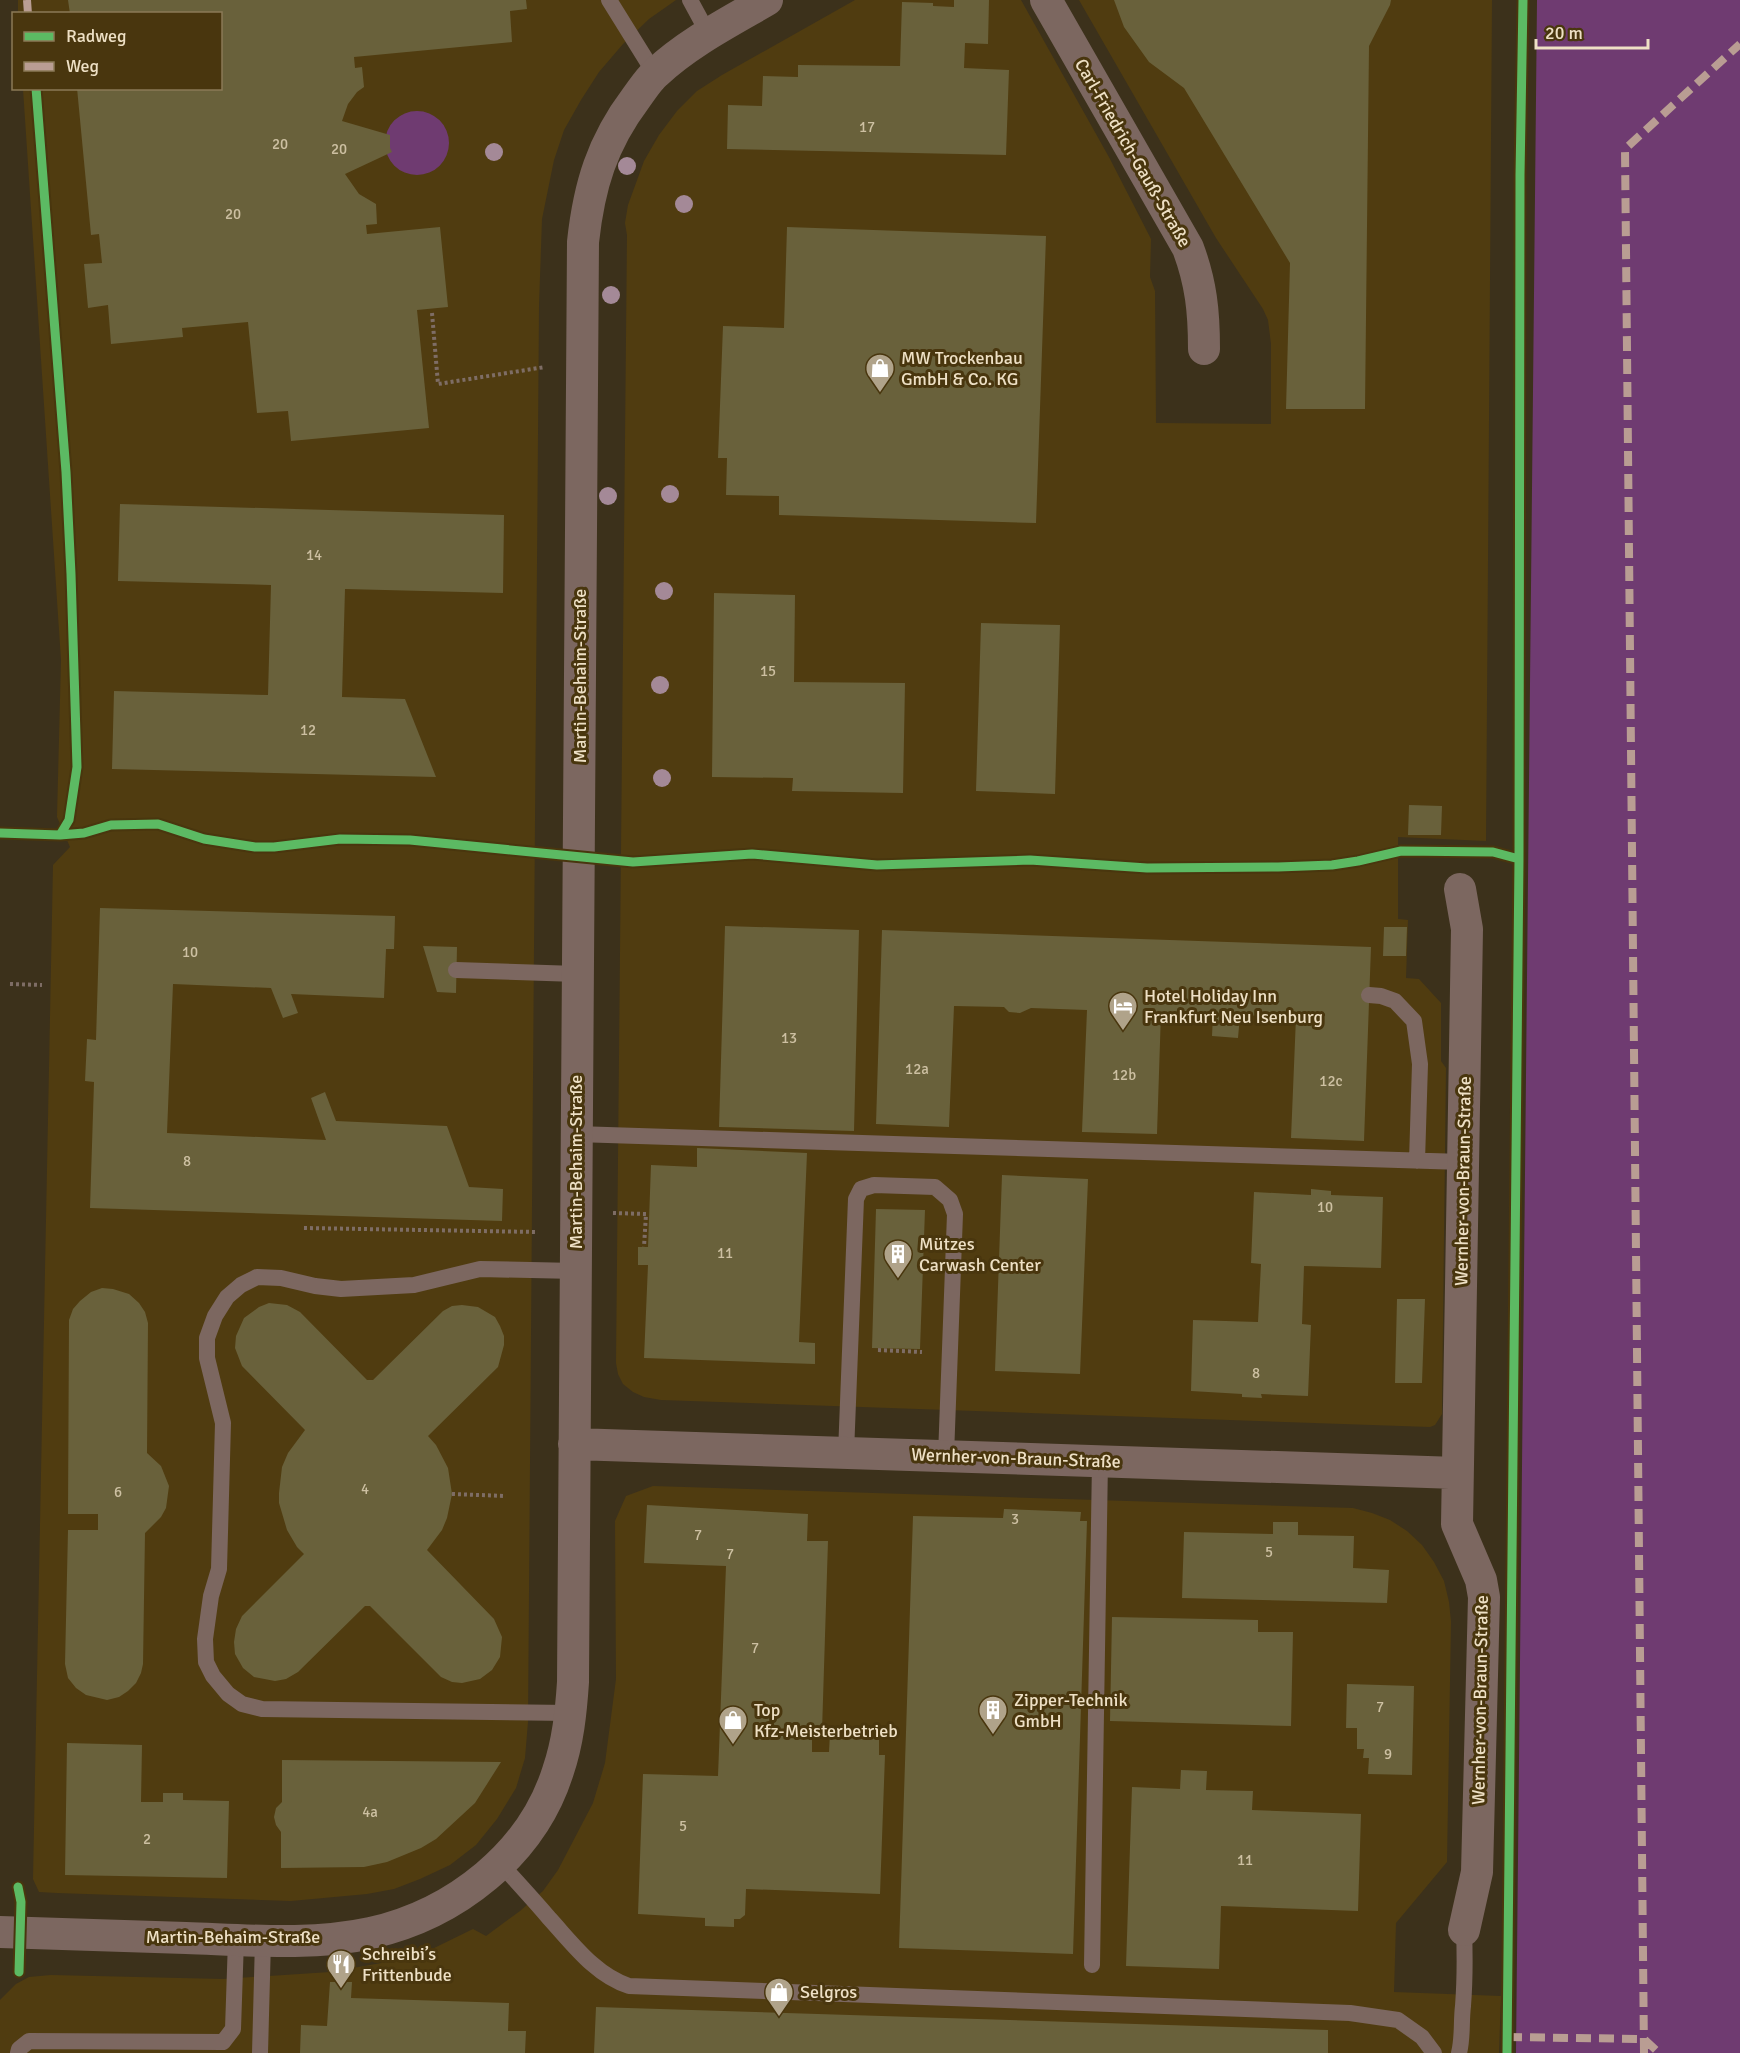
<svg xmlns="http://www.w3.org/2000/svg" width="1740" height="2053" viewBox="0 0 1740 2053" font-family="Signika,sans-serif">
<style>
.built{fill:#503c10}
.green{fill:#6f3b71}
.building{fill:#69613b}
.lines{fill:none;stroke-linecap:round;stroke-linejoin:round}
.path{stroke:#7e6d65;stroke-width:4;stroke-dasharray:3 3;stroke-linecap:butt}
.service{stroke:#7c6760;stroke-width:16}
.minor{stroke:#7c6760;stroke-width:32}
.quiet{stroke:#b99d93;stroke-width:8;stroke-dasharray:15 8;stroke-linecap:butt}
.cycleway-casing{stroke:#49360e;stroke-width:13}
.cycleway{stroke:#5cba63;stroke-width:9}
.tree{fill:#a48997}
.labels{text-anchor:middle;stroke-width:6;stroke-linejoin:round;paint-order:stroke}
.number-label{font-size:15px;fill:#cdc0a2}
.street-label{font-size:18px;fill:#eee0c5;stroke:#49360e}
.poi-label{font-size:18px;fill:#eee0c5;stroke:#49360e;text-anchor:start}
</style>
<rect width="100%" height="100%" fill="#3c311b"/>
<path class="built" d="M18,0H676L649,19L623,44L599,72L581,100L564,130L554,160L542,219L539,306L528,1722L525,1758L516,1788L497,1819L476,1845L450,1865L420,1879L394,1889L367,1894L291,1901L57,1893L39,1892L33,1879L53,865L70,847L57,817L61,660L23,89L220,88V14L18,13Z
M855,0H1021L1110,159L1151,239L1150,277L1155,291L1156,423L1271,424V344L1268,320L1263,309L1216,238L1079,0H1492L1486,841L1398,837V919L1408,920L1406,978L1419,979L1441,1003V1061L1446,1068L1442,1406V1414L1435,1425L1430,1427L661,1400L644,1397L633,1392L623,1384L618,1374L616,1363L627,235L625,223L628,205L644,161L659,135L677,111L697,91L722,75Z
M653,1486L1353,1508L1372,1513L1390,1520L1407,1531L1422,1545L1434,1562L1444,1581L1449,1602L1451,1622L1447,1862L1396,1923L1394,1992L1501,1996L1499,2053H0V2000L16,1984L29,1977L51,1975L223,1979L330,1972L387,1962L428,1951L473,1929L486,1936L520,1911L543,1891L558,1870L593,1803L605,1763L616,1679L615,1521L626,1496Z"/>
<path class="green" d="M1537,0H1740V2053H1516Z
M385 143a32 32 0 1 1 64 0a32 32 0 1 1-64 0Z"/>
<path class="building" d="M68,0H526L527,9L510,11L512,42L354,57L355,68L362,67L364,87L357,92L348,104L342,121L390,135V148L392,152L345,174L359,194L376,204L377,224L366,225L367,234L440,227L448,307L417,310L429,428L291,441L288,411L257,413L248,322L182,328L183,337L111,344L108,305L88,308L84,264L102,263L99,234L91,235L77,88H220V14H70Z
M954,0H989L988,44L965,43L964,68L1009,70L1006,155L727,149L728,105L762,106L763,76L798,77V65L900,66L902,2L933,3V6L954,7Z
M1114,0H1391L1390,5L1369,46L1365,409H1286L1290,263L1184,88L1149,62L1124,27Z
M787,227L1046,236L1036,523L779,515V496L726,495L727,458H718L723,326L784,328Z
M120,504L504,515L503,593L345,589L342,697L405,699L436,777L112,769L114,691L268,695L271,585L118,581Z
M714,593L795,595L794,682L905,683L903,793L792,791L793,778L712,777Z
M981,623L1060,625L1055,794L976,791Z
M1409,805L1442,806L1441,835H1408Z
M100,908L395,916L394,949H386L384,998L291,994L298,1013L283,1018L271,988L173,984L167,1133L326,1140L311,1098L325,1092L336,1121L447,1126L469,1187L503,1189L502,1221L90,1208L94,1082L85,1081L87,1039L96,1040Z
M725,926L859,930L854,1131L719,1127Z
M1384,927H1407L1406,956H1383Z
M882,930L1371,947L1364,1141L1291,1138L1296,1017L1240,1015L1238,1038L1212,1036L1213,1014L1161,1012L1157,1134L1082,1132L1087,1010L1031,1008L1020,1013L1009,1012L1004,1007L954,1006L949,1127L876,1124Z
M423,946L457,947L456,993L437,992Z
M697,1148L807,1153L799,1342L815,1343V1364L644,1358L648,1265H638V1247H648L651,1165L697,1167Z
M1002,1175L1088,1179L1080,1374L995,1371Z
M1311,1189L1331,1191V1195L1383,1197L1381,1268L1304,1266L1302,1324L1311,1325L1308,1396L1261,1394L1262,1398L1242,1397V1394L1191,1391L1193,1320L1258,1322L1261,1264L1251,1263L1254,1192L1311,1195Z
M876,1209L925,1210L920,1349L872,1348Z
M102,1288L113,1289L129,1294L139,1303L145,1312L148,1323L147,1453L161,1466L169,1486L166,1508L161,1517L145,1533L143,1664L141,1673L136,1683L128,1691L119,1697L107,1700L86,1695L76,1688L68,1678L65,1664L68,1530H98V1514H68L69,1320L73,1309L80,1301L91,1292Z
M1397,1299H1425L1422,1383H1395Z
M269,1303L287,1305L300,1312L367,1380H373L443,1311L452,1306L462,1305L478,1307L495,1317L500,1326L504,1336V1345L498,1367L428,1436L436,1445L448,1468L452,1494L447,1518L442,1530L427,1550L494,1619L502,1637L500,1657L492,1670L480,1679L462,1683L452,1682L441,1677L370,1606H365L298,1672L286,1679L275,1681L254,1677L243,1668L235,1654L234,1642L236,1629L242,1616L304,1554L297,1547L287,1530L279,1503V1493L282,1467L288,1453L305,1430L242,1366L235,1348L236,1336L244,1318L259,1307Z
M647,1505L808,1514L807,1541H828L822,1731H812V1752H829L830,1733L879,1734V1755H885L880,1894L746,1889L745,1915L740,1919H734V1927L705,1926V1918L638,1914L643,1774L718,1776L726,1566L644,1563Z
M1004,1509L1081,1512L1080,1521H1087L1073,1954L899,1948L913,1516L1003,1518Z
M1273,1522H1298V1535L1354,1536L1353,1568L1389,1570L1387,1603L1182,1598L1184,1532L1273,1534Z
M1112,1617L1258,1620V1632H1293L1291,1726L1110,1721Z
M1347,1684L1414,1686L1412,1775L1368,1774L1369,1758H1363L1364,1749H1357V1728H1346Z
M67,1743L142,1745L141,1802H163V1793H183V1800L229,1801L227,1878L65,1875Z
M282,1760L501,1762L475,1803L436,1839L421,1848L387,1862L364,1867L281,1868V1832L276,1825L274,1817L276,1808L282,1802Z
M1181,1770L1207,1771L1206,1790L1253,1791L1252,1810L1361,1814L1358,1911L1221,1906L1219,1969L1126,1966L1132,1787L1180,1789Z
M330,1982H352L351,1998L509,2003L508,2031H526L525,2053H300L301,2025L327,2026Z
M596,2007L1328,2030V2053H594Z"/>
<g class="lines">
<path class="path" d="M432,313L438,384L545,367
M10,984L42,985
M613,1213L646,1214L644,1247
M304,1228L538,1232
M878,1350L922,1352
M452,1494L506,1496"/>
<path class="service" d="M609,0L655,74
M690,0L709,35
M456,970L577,974
M1369,995L1381,996L1395,1001L1414,1021L1420,1064L1417,1161
M576,1134L1463,1162
M846,1453L856,1199L861,1189L874,1185L935,1187L950,1200L955,1214L946,1456
M570,1713L262,1709L242,1704L228,1694L213,1676L206,1662L205,1639L211,1596L219,1569L223,1423L207,1358V1338L215,1316L227,1297L241,1285L257,1277L281,1278L315,1286L341,1289L414,1285L480,1269L576,1271
M500,1863C516,1881 533,1899 549,1918C572,1943 595,1975 629,1986L1350,2013L1398,2020L1422,2037L1434,2053
M1092,1965L1100,1461
M18,2053L19,2049L29,2041L223,2042L233,2029L236,1940
M260,2053L263,1940
M1459,2053C1463,2037 1461,2022 1463,2006C1465,1980 1465,1956 1464,1930"/>
<path class="minor" d="M1046,0L1188,248C1201,283 1204,311 1204,349
M1460,889L1467,929L1457,1524L1481,1580L1484,1597L1477,1872L1464,1930
M574,1444L1457,1473
M0,1932C62,1934 124,1936 186,1938C246,1940 312,1946 371,1933C455,1914 532,1854 558,1771C568,1742 571,1712 573,1682L583,242C589,186 602,143 636,98C642,90 648,80 656,73C688,43 729,22 767,0"/>
<path class="quiet" d="M27,0L28,14
M1507,2037L1644,2039L1659,2053
M1644,2053L1625,149L1740,44"/>
<g class="cycleway-casing">
<path id="cycleway" d="M36,88L66,472L71,574L77,767L69,820L60,835
M0,833L60,835L84,833L111,825L158,824L204,839L255,847H274L340,839L410,840L633,862L752,854L877,865L1030,860L1147,868L1278,867L1332,865L1358,861L1401,851L1493,852L1519,859
M18,1887L21,1902L19,1972
M1507,2053L1519,859L1520,175L1523,0"/>
</g>
<use href="#cycleway" class="cycleway"/>
</g>
<g class="tree">
<circle cx="494" cy="152" r="9"/>
<circle cx="627" cy="166" r="9"/>
<circle cx="684" cy="204" r="9"/>
<circle cx="611" cy="295" r="9"/>
<circle cx="670" cy="494" r="9"/>
<circle cx="608" cy="496" r="9"/>
<circle cx="664" cy="591" r="9"/>
<circle cx="660" cy="685" r="9"/>
<circle cx="662" cy="778" r="9"/>
</g>
<defs>
<g id="shop-pin" transform="scale(1.5)"><path d="M0 17L-7.5 6A9.5 9.5 0 1 1 7.5 6Z" fill="#b0a38a" stroke="#49360e"/><path d="M-5-2.5h2.3a2.7 3.5 0 0 1 5.4 0H5L5.5 6h-11ZM-1.5-2.5h3a1.5 2.3 0 0 0-3 0Z" fill="#fff"/></g>
<g id="hotel-pin" transform="scale(1.5)"><path d="M0 17L-7.5 6A9.5 9.5 0 1 1 7.5 6Z" fill="#b0a38a" stroke="#49360e"/><path d="M-6-4.5h1.5V1H6V5H4.5V3h-9V5H-6ZM-4 0a1.8 1.8 0 1 1 3.6 0ZM.5 0V-2.5h3Q6-2.5 6 0Z" fill="#fff"/></g>
<g id="building-pin" transform="scale(1.5)"><path d="M0 17L-7.5 6A9.5 9.5 0 1 1 7.5 6Z" fill="#b0a38a" stroke="#49360e"/><path d="M-4-6H4V6H1V3H-1V6H-4ZM-2.5-4.3h1.7v1.8h-1.7ZM.8-4.3h1.7v1.8H.8ZM-2.5-1h1.7V.8h-1.7ZM.8-1h1.7V.8H.8Z" fill="#fff"/></g>
<g id="restaurant-pin" transform="scale(1.5)"><path d="M0 17L-7.5 6A9.5 9.5 0 1 1 7.5 6Z" fill="#b0a38a" stroke="#49360e"/><path d="M-5-6h1v4h1v-4h1v4h1v-4h1v5L-1.5 .5V6h-2V.5L-5-1ZM5-6V6H3V1.5H1.5Q1.5-4 5-6Z" fill="#fff"/></g>
</defs>
<g fill-rule="evenodd">
<use href="#shop-pin" x="880" y="368"/>
<use href="#hotel-pin" x="1123" y="1006"/>
<use href="#building-pin" x="898" y="1254"/>
<use href="#building-pin" x="993" y="1710"/>
<use href="#shop-pin" x="733" y="1720"/>
<use href="#restaurant-pin" x="341" y="1964"/>
<use href="#shop-pin" x="779" y="1992"/>
</g>
<g class="labels">
<g class="number-label">
<text x="867" y="132">17</text>
<text x="280" y="149">20</text>
<text x="339" y="154">20</text>
<text x="233" y="219">20</text>
<text x="314" y="560">14</text>
<text x="768" y="676">15</text>
<text x="308" y="735">12</text>
<text x="190" y="957">10</text>
<text x="789" y="1043">13</text>
<text x="917" y="1074">12a</text>
<text x="1124" y="1080">12b</text>
<text x="1331" y="1086">12c</text>
<text x="187" y="1166">8</text>
<text x="1325" y="1212">10</text>
<text x="725" y="1258">11</text>
<text x="1256" y="1378">8</text>
<text x="365" y="1494">4</text>
<text x="118" y="1497">6</text>
<text x="1015" y="1524">3</text>
<text x="698" y="1540">7</text>
<text x="1269" y="1557">5</text>
<text x="730" y="1559">7</text>
<text x="755" y="1653">7</text>
<text x="1380" y="1712">7</text>
<text x="1388" y="1759">9</text>
<text x="370" y="1817">4a</text>
<text x="683" y="1831">5</text>
<text x="147" y="1844">2</text>
<text x="1245" y="1865">11</text>
</g>
<g class="street-label">
<text transform="translate(1133 153) rotate(60)" y="6">Carl-Friedrich-Gauß-Straße</text>
<text transform="translate(580 676) rotate(-90)" y="6">Martin-Behaim-Straße</text>
<text transform="translate(576 1162) rotate(-90)" y="6">Martin-Behaim-Straße</text>
<text transform="translate(1463 1181) rotate(-89)" y="6">Wernher-von-Braun-Straße</text>
<text transform="translate(1016 1458) rotate(2)" y="6">Wernher-von-Braun-Straße</text>
<text transform="translate(1480 1700) rotate(-89)" y="6">Wernher-von-Braun-Straße</text>
<text x="233" y="1943">Martin-Behaim-Straße</text>
</g>
<g class="poi-label">
<text x="901" y="364">MW Trockenbau<tspan x="901" dy="21">GmbH &amp; Co. KG</tspan></text>
<text x="1144" y="1002">Hotel Holiday Inn<tspan x="1144" dy="21">Frankfurt Neu Isenburg</tspan></text>
<text x="919" y="1250">Mützes<tspan x="919" dy="21">Carwash Center</tspan></text>
<text x="1014" y="1706">Zipper-Technik<tspan x="1014" dy="21">GmbH</tspan></text>
<text x="754" y="1716">Top<tspan x="754" dy="21">Kfz-Meisterbetrieb</tspan></text>
<text x="362" y="1960">Schreibi’s<tspan x="362" dy="21">Frittenbude</tspan></text>
<text x="800" y="1998">Selgros</text>
</g>
</g>
<rect x="12" y="12" width="210" height="78" fill="#49360e" stroke="#8b7a57" stroke-width="1.5"/>
<rect x="24" y="32" width="30" height="9" fill="#5cba63" stroke="#8b7a57" stroke-width="1.5"/>
<text x="66" y="42" font-size="18" fill="#eee0c5">Radweg</text>
<rect x="24" y="62" width="30" height="9" fill="#b99d93" stroke="#8b7a57" stroke-width="1.5"/>
<text x="66" y="72" font-size="18" fill="#eee0c5">Weg</text>
<path d="M1536 39v9h112v-9" fill="none" stroke="#eee0c5" stroke-width="3"/>
<text x="1545" y="39" font-size="18" fill="#eee0c5" stroke="#49360e" stroke-width="4.5" paint-order="stroke">20 m</text>
</svg>
